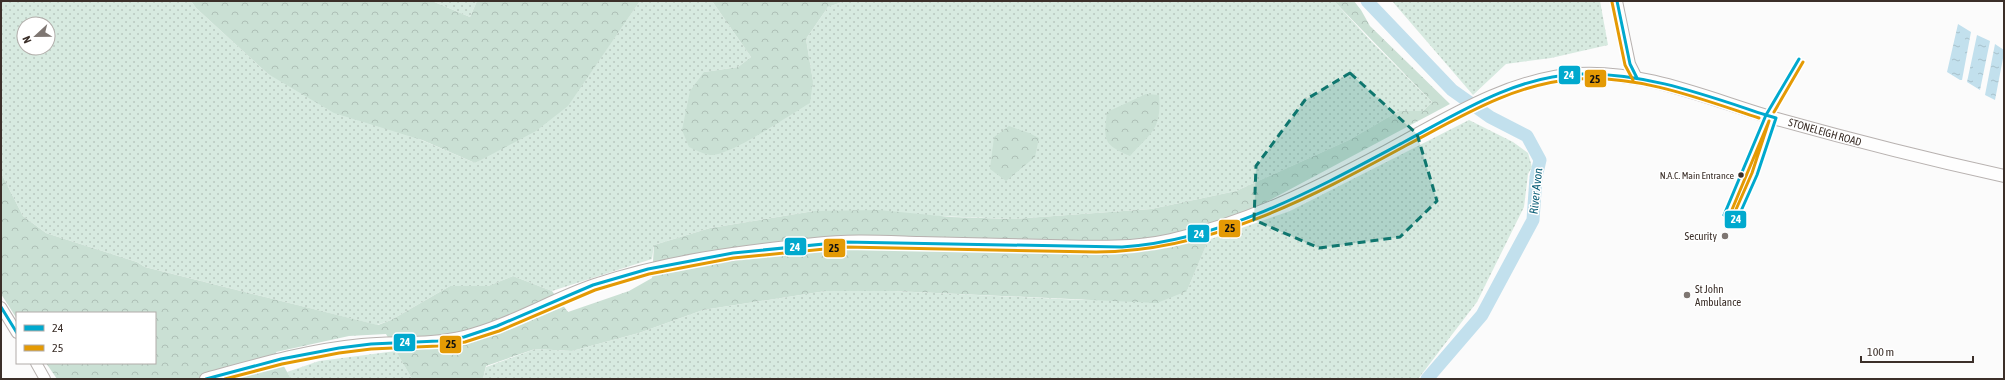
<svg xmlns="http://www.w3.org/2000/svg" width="2005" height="380" viewBox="0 0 2005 380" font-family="'Asap Condensed',sans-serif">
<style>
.grass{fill:url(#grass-dots);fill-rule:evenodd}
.forest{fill:url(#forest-crowns)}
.water{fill:url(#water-ripples)}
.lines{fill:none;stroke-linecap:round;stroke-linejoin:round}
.river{stroke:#c2e0ed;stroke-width:13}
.tertiary-casing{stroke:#b8b2b0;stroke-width:12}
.secondary-casing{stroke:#b8b2b0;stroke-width:14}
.tertiary{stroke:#fefefe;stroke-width:10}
.secondary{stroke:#fefefe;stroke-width:12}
.bus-1-casing{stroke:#fff;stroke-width:6}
.bus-2-casing{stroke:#fff;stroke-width:6}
.bus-1{stroke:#00a9ce;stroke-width:3}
.bus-2{stroke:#e49a04;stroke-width:3}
.marked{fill:#0f766e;fill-opacity:0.2;stroke:#0f766e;stroke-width:3;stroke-dasharray:8 5;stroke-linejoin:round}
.bus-dot{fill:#3b2f29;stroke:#fff;stroke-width:1.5}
.poi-dot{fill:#7e7672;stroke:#fff;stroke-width:1.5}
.labels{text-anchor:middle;stroke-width:3;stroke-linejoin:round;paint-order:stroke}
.bus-label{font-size:10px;fill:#3b2f29;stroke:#fff;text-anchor:end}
.street-label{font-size:11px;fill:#3b2f29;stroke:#fff}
.poi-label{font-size:11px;fill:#3b2f29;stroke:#fff;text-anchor:end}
.water-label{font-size:12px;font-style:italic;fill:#0d5f78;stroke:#fff}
.line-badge{stroke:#fff;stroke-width:1.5}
.badge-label{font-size:11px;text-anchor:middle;font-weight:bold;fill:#fff}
.pale-badge-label{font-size:11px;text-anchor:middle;font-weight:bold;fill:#111}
</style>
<defs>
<pattern id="grass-dots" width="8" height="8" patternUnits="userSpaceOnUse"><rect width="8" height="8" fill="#d7eae0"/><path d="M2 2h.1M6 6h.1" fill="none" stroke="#b9c9c0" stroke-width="1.8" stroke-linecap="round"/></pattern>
<pattern id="forest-crowns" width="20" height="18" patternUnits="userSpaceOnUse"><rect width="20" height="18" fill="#cae0d4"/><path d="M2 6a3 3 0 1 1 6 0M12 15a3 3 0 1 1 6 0" fill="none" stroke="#aec0b6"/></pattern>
<pattern id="water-ripples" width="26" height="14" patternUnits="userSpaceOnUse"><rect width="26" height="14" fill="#c2e0ed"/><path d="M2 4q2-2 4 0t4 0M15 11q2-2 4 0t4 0" fill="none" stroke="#a8c0cb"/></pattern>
</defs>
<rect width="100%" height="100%" fill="#fbfbfb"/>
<path class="grass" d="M1,1H191L196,8L268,74L475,163L567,106L640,1H712L751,57L738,67L704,72L813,81L806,39L828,7L845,1H1334L1371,41L1432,102L1423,111H1399L1349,140L1236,191L1151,209L1013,219L814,211L710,228L654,245L652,259L552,291L513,276L488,286H450L391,320L377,325L145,267L137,262L46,233L23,216L1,173ZM24,24H48V48H24Z
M432,1H477L470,17Z
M1392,1H1600L1608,45L1551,58L1506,64L1473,95Z
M1469,120L1513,142L1528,153L1532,167L1528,174L1524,207L1477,302L1418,379H483L486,367L535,349L572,351L639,333L703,310L826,291H893L1082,300L1187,291L1208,240L1290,211Z
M396,351L412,379H291L287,372L319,361Z"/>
<path class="forest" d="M191,1H432L470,17L477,1H640L568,106L536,131L475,163L422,140L334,113L268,74L196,8Z
M712,1H845L828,7L806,39L813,81L810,103C791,114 729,157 710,155C703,154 696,150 689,147L682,130L690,91L704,72L738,67L751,57Z
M1334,1H1354L1361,10L1370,26L1450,104L1212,231L1187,291L1157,303L893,291H826L703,310L639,333L572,351L535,349L486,366L483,379H412L386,334L349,336L276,352L291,379H57L46,363H155V313H17V319L1,294V173L23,216L46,233L137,262L145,267L378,325L391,320L450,286H488L513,276L552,291L568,312L629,291L652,278L654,245L710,228L814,211L879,210L951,217L1013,219L1151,209L1236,191L1349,140L1399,111H1423L1432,102Z
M1146,94L1159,95C1162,129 1151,133 1130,156C1102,144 1104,140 1107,112Z
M1009,126L1029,133L1039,138L1035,157L1006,181L990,169L994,137Z"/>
<path class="water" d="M1958,24L1971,32L1962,80H1960L1947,72Z
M1977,35L1990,41L1980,90L1967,82Z
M1995,44L2004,50V53L1995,100L1985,95Z"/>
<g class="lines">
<path class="river" d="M1367,1L1452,90L1490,117L1527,136L1540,160L1536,177L1533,220L1482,315L1427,379"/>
<g class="tertiary-casing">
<path id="tertiary" d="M1617,1L1630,64L1637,78
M1,307L17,333
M36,363L45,379"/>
</g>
<g class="secondary-casing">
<path id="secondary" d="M206,379C257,365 309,350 362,345C396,342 431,345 464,337C509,326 551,300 595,285C666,261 740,252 815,244C849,240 884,242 919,243C962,244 1006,245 1050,246C1091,247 1130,249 1171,240C1248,223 1317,188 1387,151C1446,119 1508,79 1577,74C1646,70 1711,100 1777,119C1852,140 1927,159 2004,176"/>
</g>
<use href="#tertiary" class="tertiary"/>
<use href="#secondary" class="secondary"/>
<g class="bus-1-casing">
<path id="bus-1" d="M1617,1L1630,64L1637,78
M1766,115L1776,118L1757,175L1737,220L1724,215Z
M1766,115L1799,59
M1,307L17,333
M206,379L281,359L339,348L371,344L438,341L464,337L497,326L593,285L648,269L733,253L844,242L1122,247C1224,240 1316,189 1404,142C1458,113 1516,76 1579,74C1644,72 1705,95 1766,115"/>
</g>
<g class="bus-2-casing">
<path id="bus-2" d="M1612,2L1625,65L1633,80
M1774,112L1803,62
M1769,121L1752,173L1734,214L1731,212Z
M225,379L282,364L339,353L371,349L438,346L465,342L499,331L595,290L649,274L733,258L845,247L1096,252C1209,252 1310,198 1407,145C1460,117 1515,83 1577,79C1640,75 1701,99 1759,118"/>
</g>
<use href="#bus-1" class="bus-1"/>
<use href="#bus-2" class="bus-2"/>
</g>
<path class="marked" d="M1350,73L1417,134L1437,201L1400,237L1319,248L1254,220L1256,166L1305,100Z"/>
<circle class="bus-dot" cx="1741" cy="175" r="3.5"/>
<g class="poi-dot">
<circle cx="1725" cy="236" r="4"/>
<circle cx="1687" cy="295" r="4"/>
</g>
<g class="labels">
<g class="bus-label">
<text x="1734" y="179">N.A.C. Main Entrance</text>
</g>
<g class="street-label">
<text transform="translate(1825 132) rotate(16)" y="4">STONELEIGH ROAD</text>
</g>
<g class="poi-label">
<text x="1717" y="240">Security</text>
<text x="1695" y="293" text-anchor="start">St John<tspan x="1695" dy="13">Ambulance</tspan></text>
</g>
<g class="water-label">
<text transform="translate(1536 191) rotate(-84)" y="4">River Avon</text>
</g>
</g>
<g class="line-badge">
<rect x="1558" y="65" width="23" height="20" rx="4" fill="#00a9ce"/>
<rect x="1584" y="69" width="23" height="19" rx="4" fill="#e49a04"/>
<rect x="1724" y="210" width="23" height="19" rx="4" fill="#00a9ce"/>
<rect x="1218" y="219" width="23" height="19" rx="4" fill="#e49a04"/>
<rect x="1187" y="224" width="23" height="19" rx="4" fill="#00a9ce"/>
<rect x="784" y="237" width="23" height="19" rx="4" fill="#00a9ce"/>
<rect x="823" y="238" width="23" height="20" rx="4" fill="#e49a04"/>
<rect x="393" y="333" width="23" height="19" rx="4" fill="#00a9ce"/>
<rect x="439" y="335" width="23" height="19" rx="4" fill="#e49a04"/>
</g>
<g class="badge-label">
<text x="1569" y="79">24</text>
<text x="1736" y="223">24</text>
<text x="1199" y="238">24</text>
<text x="795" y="251">24</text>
<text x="405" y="346">24</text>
</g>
<g class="pale-badge-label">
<text x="1595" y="83">25</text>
<text x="1230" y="232">25</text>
<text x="834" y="252">25</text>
<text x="451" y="348">25</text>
</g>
<rect width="2005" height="380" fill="none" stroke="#3b2f29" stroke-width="4"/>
<rect x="16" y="312" width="140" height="52" fill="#ffffff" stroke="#b1aca9"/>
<rect x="24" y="325" width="20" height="6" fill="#00a9ce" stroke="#b1aca9"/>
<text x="52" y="332" font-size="12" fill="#3b2f29">24</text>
<rect x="24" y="345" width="20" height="6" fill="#e49a04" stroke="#b1aca9"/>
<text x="52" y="352" font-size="12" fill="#3b2f29">25</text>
<g transform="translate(36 36) rotate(248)"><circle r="19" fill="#ffffff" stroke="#b1aca9"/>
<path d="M0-3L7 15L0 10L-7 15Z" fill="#7e7672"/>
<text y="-6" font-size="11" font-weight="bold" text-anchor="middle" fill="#3b2f29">N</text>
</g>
<path d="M1861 356v6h112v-6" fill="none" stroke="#3b2f29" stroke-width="2"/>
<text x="1867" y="356" font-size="12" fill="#3b2f29" stroke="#ffffff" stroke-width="3" paint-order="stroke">100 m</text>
</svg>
